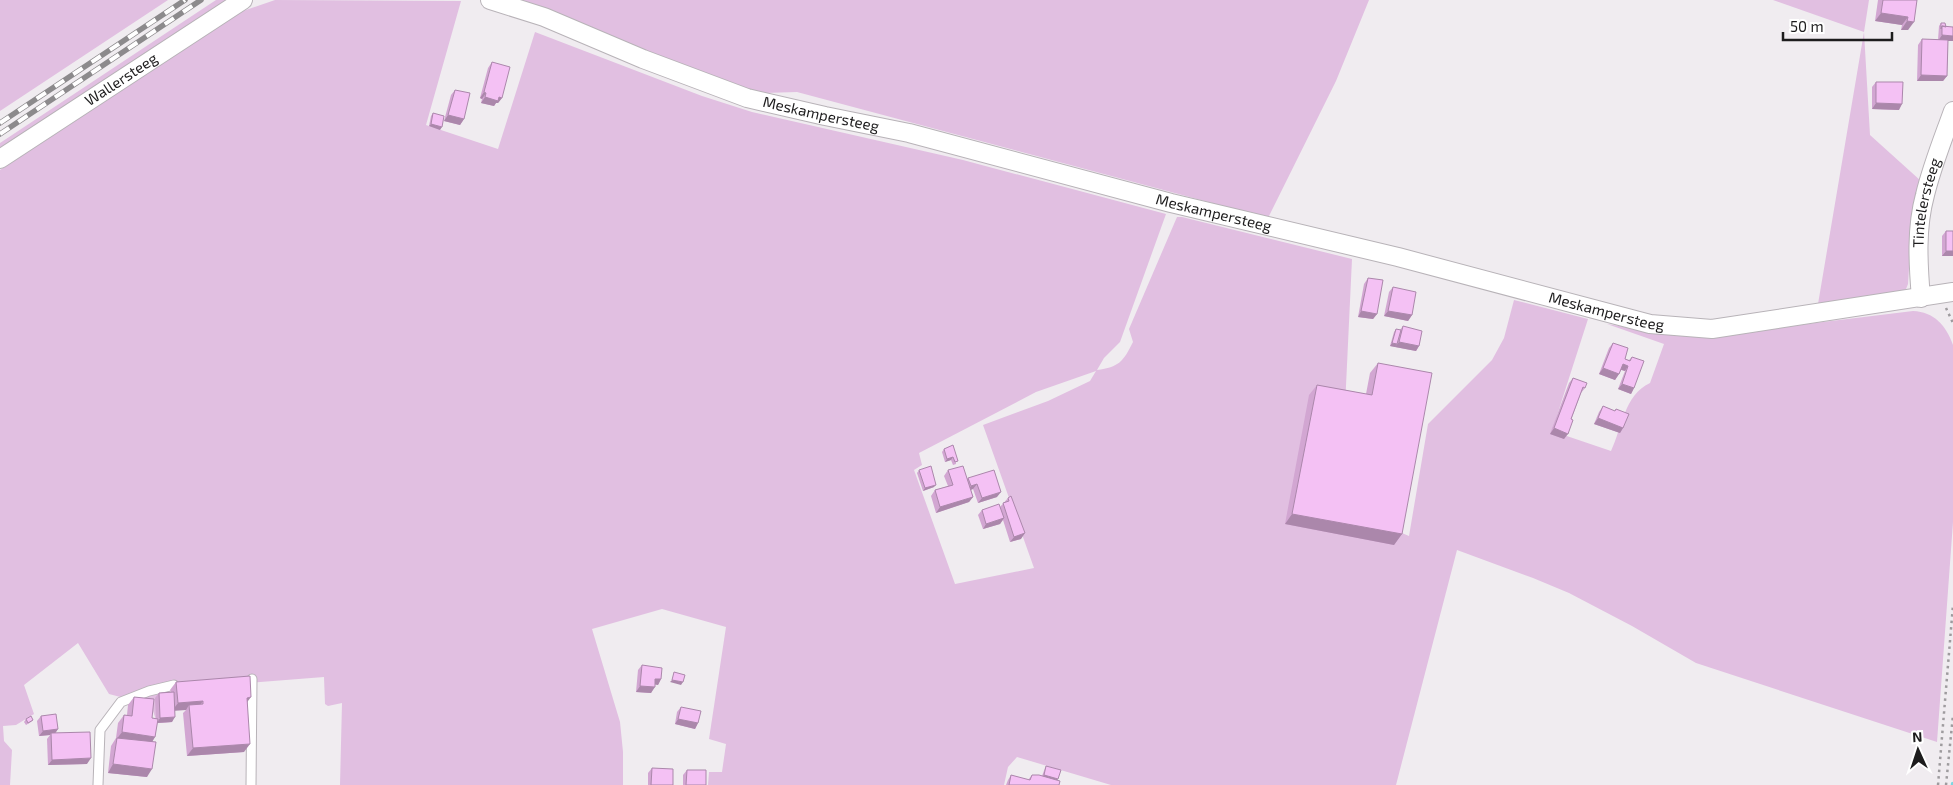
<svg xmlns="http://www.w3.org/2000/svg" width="1953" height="785" viewBox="0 0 1953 785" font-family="'Exo 2',sans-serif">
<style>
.green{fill:#e1bfe1;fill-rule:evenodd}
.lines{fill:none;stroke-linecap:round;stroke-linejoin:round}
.stream{stroke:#7cd7e1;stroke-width:4.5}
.lane-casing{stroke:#b8b3b8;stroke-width:11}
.street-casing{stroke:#b8b3b8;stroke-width:20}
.path{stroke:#9e9b9e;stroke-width:2.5;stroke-dasharray:2.5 4;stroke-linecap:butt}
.lane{stroke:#fff;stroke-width:9}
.street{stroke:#fff;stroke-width:18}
.rail-casing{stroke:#8c8a8c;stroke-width:5.5}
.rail{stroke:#fff;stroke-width:4;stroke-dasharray:11;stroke-linecap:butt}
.wall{fill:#d2a6d2}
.shaded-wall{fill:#ab87ab}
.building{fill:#f4c1f4;stroke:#ab87ab}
.labels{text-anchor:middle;stroke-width:5;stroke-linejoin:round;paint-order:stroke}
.street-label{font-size:15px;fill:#1d1c1d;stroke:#fff}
</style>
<rect width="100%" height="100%" fill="#f0ecf0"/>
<path class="green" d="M0,0H168L0,111Z
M216,0H230L0,151V143Z
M275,0L461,1L426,125L498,149L535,32L702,96L752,112L963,160L1166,214L1120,342L1104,358L1097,370C1119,367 1123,362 1133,342L1129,329L1177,217H1182L1352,259L1345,407L1347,510L1409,536L1428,424L1492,360L1504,338L1514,300L1588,319L1552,431L1611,451C1622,428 1624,395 1650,383L1664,344L1607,324L1671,334H1725L1913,311C1934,312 1946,325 1953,345V522L1937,742L1696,663L1632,626L1569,593L1533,578L1457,550L1396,785H1111L1017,757L1008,767L1004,785H708L709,772H722L726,744L709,739L726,627L662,609L592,629L620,722L623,752V785H340L342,703L328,706L325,704L324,677L170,689L172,722L157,723L151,705L109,694L78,643L24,685L34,714L16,725L3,726L4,741L12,750L10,785H0V170L240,12ZM1096,371L1090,381L1048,401L983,425L1034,568L955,584L914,470L922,465L919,453L1036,392Z
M505,0H1369L1336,81L1268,218L797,92L764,93L717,80Z
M1773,0H1869L1864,32L1870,135L1921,181L1910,252L1908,284L1906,289L1900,292L1818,304L1864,32Z"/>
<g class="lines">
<path class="stream" d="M1953,785V784"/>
<g class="lane-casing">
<path id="lane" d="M98,785L100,730L121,702L149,691L174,685
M251,785L252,679"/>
</g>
<g class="street-casing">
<g id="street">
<path id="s1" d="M490,0L544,17L643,59L747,98L825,116L909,133L1171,203L1398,257L1650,324L1712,329L1953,292"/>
<path id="s2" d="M0,159L243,0"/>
<path id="s3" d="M1921,298C1918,263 1916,228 1925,195C1932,166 1943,139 1953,111"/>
</g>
</g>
<path class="path" d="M1946,308L1953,323
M1938,785L1953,605
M1946,785L1953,715"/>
<use href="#lane" class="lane"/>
<use href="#street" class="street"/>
<g class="rail-casing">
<path id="rail" d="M0,123L185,0
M0,134L201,0"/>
</g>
<use href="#rail" class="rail"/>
</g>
<path class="wall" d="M1878,0H1917L1908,30H1901L1902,25L1875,21Z
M1941,23L1948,41L1947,76L1943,81H1917L1918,45L1922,39L1938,40L1939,26Z
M492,62L502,98L498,103H496L494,106L481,103L482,99L480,98L488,68Z
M1876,82L1899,110L1872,109V87Z
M455,90L464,119L460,125L444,121L451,95Z
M433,113L440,130L429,126L431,116Z
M1946,231H1953V256H1942V236Z
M1368,278L1377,314L1373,319L1358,317L1364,284Z
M1393,287L1412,315L1408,321L1384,316L1389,292Z
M1403,326L1419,346L1416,351L1390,346L1394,332L1396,329L1400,330Z
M1613,343L1625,359L1629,360L1632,357L1634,388L1631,394L1618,389L1625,371L1621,370L1619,374L1615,380L1599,374L1609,348Z
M1378,363L1402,534L1394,545L1285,524L1309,395L1317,385L1366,394L1370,373Z
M1573,378L1585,388L1581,393L1564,439L1550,434L1569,383Z
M1603,406L1615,411L1616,409L1623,428L1620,433L1594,424L1599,412Z
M953,445L956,464L953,465L951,460L945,462L942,452L944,449Z
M919,470L934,487L923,491L917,473Z
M948,470L967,479L968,478L997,497L978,503L973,489L971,490L973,497L969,502L936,513L931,496L935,490L948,486L944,476Z
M1008,498L1021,539L1010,542L1003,520L1000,524L983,529L978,515L982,510L1000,507Z
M642,665L661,679L658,685L655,684L651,693L636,692L638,670Z
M176,682L247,703L244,752L187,756L183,713L186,710H175L172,722L157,723L155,737L152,742L147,777L108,773L111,746L116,738L118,723L124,715H127L128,705L134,697L152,718L156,719L155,698L159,693L171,692L170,690Z
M681,707L698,723L695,729L675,724L677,712Z
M41,716L58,729L55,733L87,764L48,765L47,739L50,735L39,736L37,721Z
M26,719L33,720L31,722L26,725L24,722Z
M1046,766L1057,780L1059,785H1006L1008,780L1011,775L1028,780L1032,775L1042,776L1045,768Z
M652,768L673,785H648V773Z
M687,770L706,785H683V775Z"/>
<path class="shaded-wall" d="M1881,13L1908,17L1902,25L1875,21Z
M1907,21L1914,22L1908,30H1901Z
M1942,35L1953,36V41H1938Z
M1921,75L1947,76L1943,81H1917Z
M484,92L486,93L482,99L480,98Z
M485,97H499L502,98L498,103H496L494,106L481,103Z
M1876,103L1902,104L1899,110L1872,109Z
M448,115L464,119L460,125L444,121Z
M431,124L442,127L440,130L429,126Z
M1946,251H1953V256H1942Z
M1361,311L1377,314L1373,319L1358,317Z
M1388,311L1412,315L1408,321L1384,316Z
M1399,342L1419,346L1416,351L1395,347Z
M1392,343L1397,344L1395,347L1390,346Z
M1623,364L1628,366L1625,371L1619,369Z
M1603,368L1619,374L1615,380L1599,374Z
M1622,384L1634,388L1631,394L1618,389Z
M1598,418L1623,428L1620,433L1594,424Z
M1554,428L1568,434L1564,439L1550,434Z
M953,457L951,460L945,462L947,459Z
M977,484L973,489L967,491L971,486Z
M936,485L934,487L923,491L925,488Z
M1001,492L997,497L978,503L982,498Z
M973,497L969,502L936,513L940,507Z
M1292,514L1402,534L1394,545L1285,524Z
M1004,518L1000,524L983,529L986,524Z
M1025,533L1021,539L1010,542L1014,537Z
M655,679H661L658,685L652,684Z
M672,680L683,682L681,685L670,682Z
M640,686L655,687L651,693L636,692Z
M251,697L245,705L247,698Z
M203,701L197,709L189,705L186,710L172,711L178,703Z
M175,717L172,722L157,723L160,718Z
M678,719L698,723L695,729L675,724Z
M58,729L54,735L51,733L50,735L39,736L43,731Z
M122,732L155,737L150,745L116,740Z
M250,744L244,752L187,756L193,748Z
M91,758L87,764L48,765L52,760Z
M113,764L152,769L147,777L108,773Z
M1044,775L1058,779L1056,782L1042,777Z"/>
<path class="building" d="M1883,0H1917L1914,22L1907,21L1908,17L1881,13Z
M1941,23H1945L1946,27L1942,26L1941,29Z
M1942,26L1953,27V36L1942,35Z
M1922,39L1948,40L1947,76L1921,75Z
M492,62L510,67L502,98L499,97L498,101L485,97L486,93L484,92Z
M1876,82H1903L1902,104L1876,103Z
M455,90L470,93L464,119L448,115Z
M433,113L444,116L442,127L431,124Z
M1946,231H1953V251H1946Z
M1368,278L1383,280L1377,314L1361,311Z
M1393,287L1416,292L1412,315L1388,311Z
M1403,326L1422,331L1419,346L1399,342Z
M1396,329L1401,330L1397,344L1392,343Z
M1613,343L1628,348L1625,359L1630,361L1632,357L1644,361L1634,388L1622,384L1628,366L1623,364L1619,374L1603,368Z
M1378,363L1432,373L1402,534L1292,514L1317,385L1372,395Z
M1573,378L1587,383L1585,388L1583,387L1571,419L1573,420L1568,434L1554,428Z
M1603,406L1615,411L1616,409L1629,414L1623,428L1598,418Z
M953,445L958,461L955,462L953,457L947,459L944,449Z
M931,466L936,485L925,488L919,470Z
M963,466L973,497L940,507L935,490L953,485L948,470Z
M994,470L1001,492L982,498L977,484L971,486L968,478Z
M1011,496L1025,533L1014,537L1003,503L1009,501L1008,498Z
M999,504L1004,518L986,524L982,510Z
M642,665L662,668L661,679H655V687L640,686Z
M674,672L685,675L683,682L672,680Z
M250,676L251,697L247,698L250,744L193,748L189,705L203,704V701L178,703L176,682Z
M174,692L175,717L160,718L159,693Z
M134,697L154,699L152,718L158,719L155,737L122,732L124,715L132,716Z
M681,707L701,711L698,723L678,719Z
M56,714L58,729L43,731L41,716Z
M31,716L33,720L28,723L26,719Z
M90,732L91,758L52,760L51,733Z
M117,738L156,742L152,769L113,764Z
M1046,766L1061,770L1058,779L1044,775Z
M652,768L673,769V785H651Z
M687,770H706V785H686Z
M1011,775L1030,780L1032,775H1039L1060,781L1059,785H1009Z"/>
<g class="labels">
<g class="street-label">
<text dy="5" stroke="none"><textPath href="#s2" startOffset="145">Wallersteeg</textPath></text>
<text dy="5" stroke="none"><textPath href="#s1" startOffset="351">Meskampersteeg</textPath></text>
<text dy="5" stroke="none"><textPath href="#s3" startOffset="96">Tintelersteeg</textPath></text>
<text dy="5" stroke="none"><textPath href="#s1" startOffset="756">Meskampersteeg</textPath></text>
<text dy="5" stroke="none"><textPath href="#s1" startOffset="1161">Meskampersteeg</textPath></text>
</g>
</g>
<g transform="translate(1918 750) rotate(357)" stroke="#ffffff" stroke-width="4" paint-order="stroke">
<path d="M0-4L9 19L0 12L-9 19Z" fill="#1d1c1d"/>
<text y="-8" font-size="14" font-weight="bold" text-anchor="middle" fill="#1d1c1d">N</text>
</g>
<path d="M1783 32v8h109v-8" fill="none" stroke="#1d1c1d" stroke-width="2.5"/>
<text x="1790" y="32" font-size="15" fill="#1d1c1d" stroke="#ffffff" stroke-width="4" paint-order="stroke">50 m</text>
</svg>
